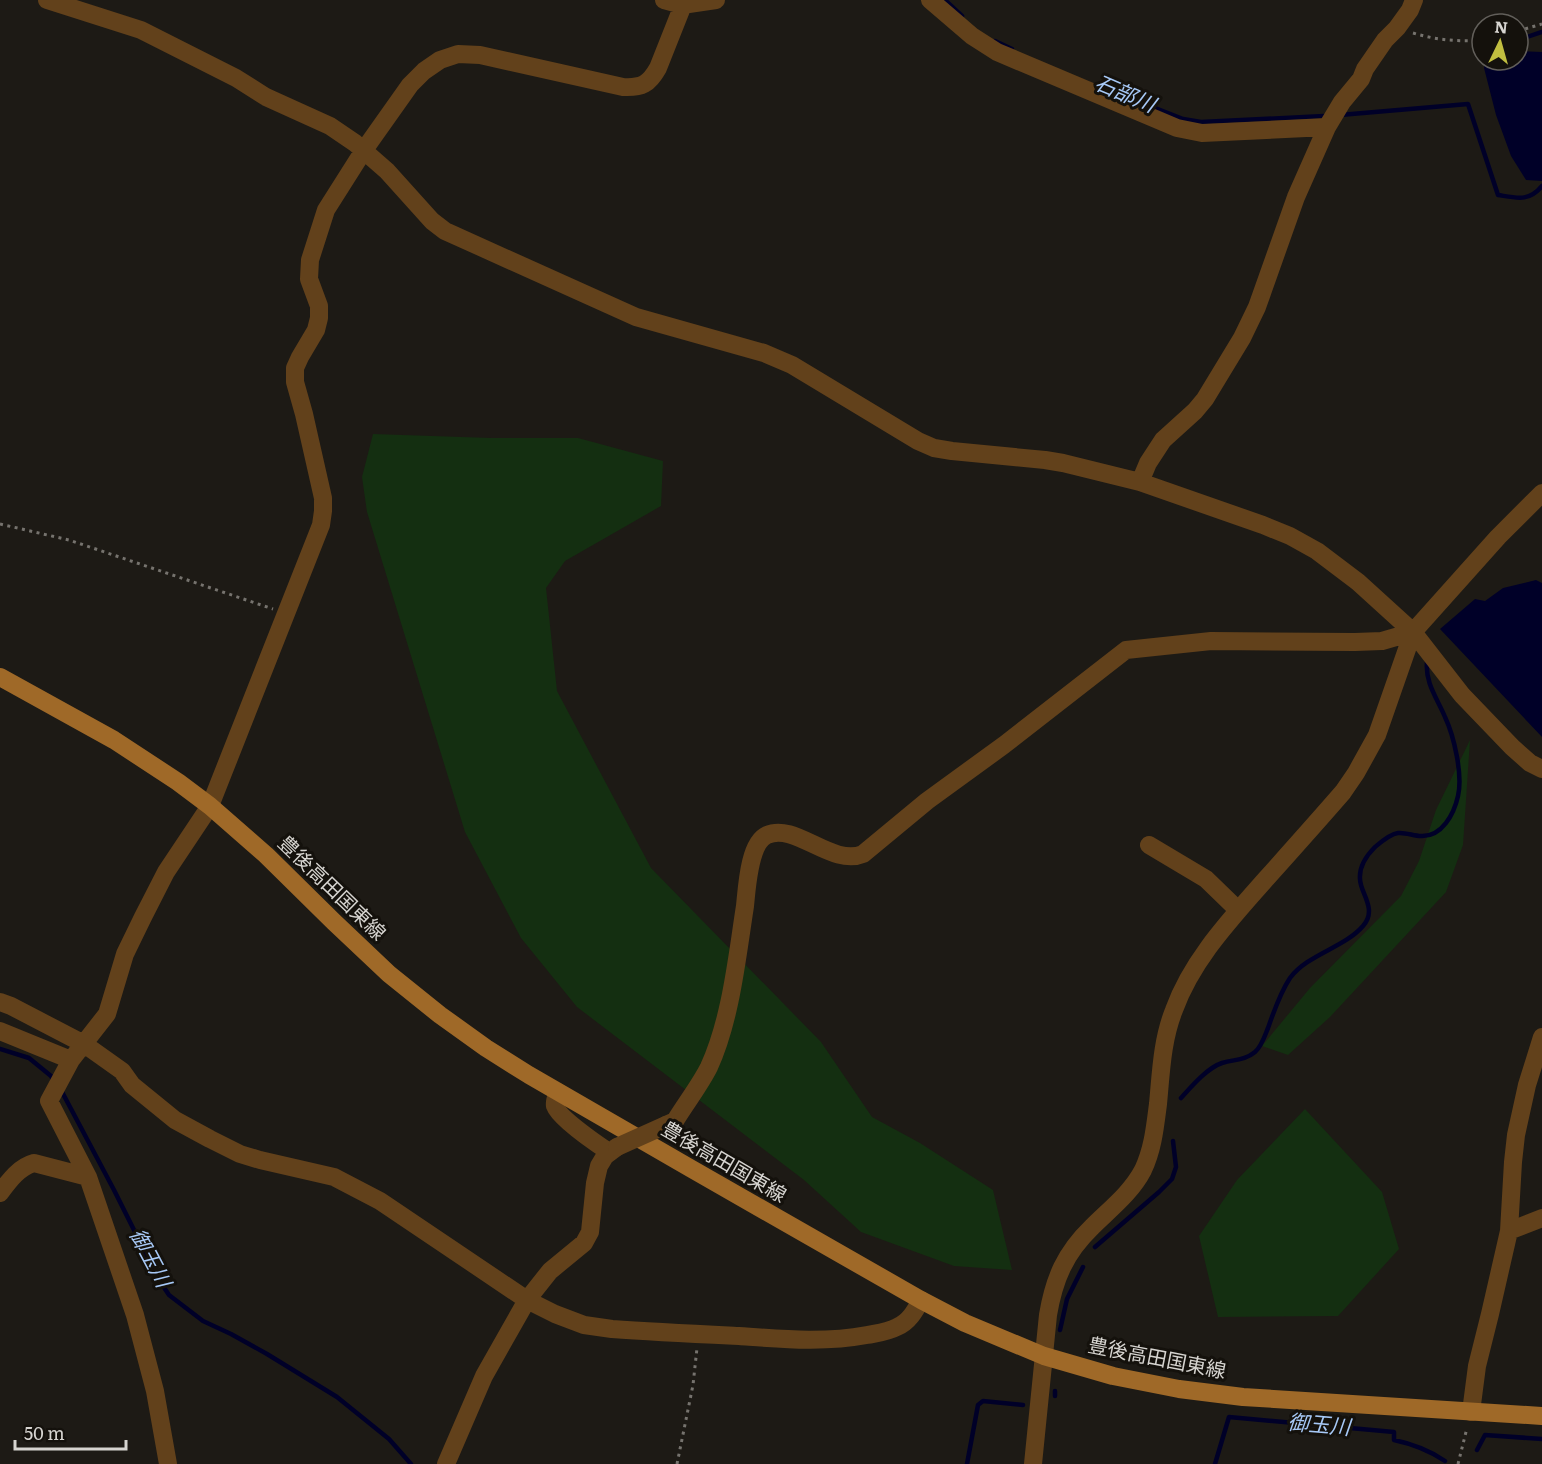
<svg xmlns="http://www.w3.org/2000/svg" width="1542" height="1464" viewBox="0 0 1542 1464" font-family="Literata,'Noto Sans JP',serif">
<style>
.green{fill:#142f11}
.water{fill:#000028}
.lines{fill:none;stroke-linecap:round;stroke-linejoin:round}
.stream{stroke:#000028;stroke-width:4.5}
.path{stroke:#76736e;stroke-width:3;stroke-dasharray:3 4.5;stroke-linecap:butt}
.minor{stroke:#62411b;stroke-width:18}
.major{stroke:#9f6928;stroke-width:18}
.minor-bridge{stroke:#62411b;stroke-width:18}
.labels{text-anchor:middle;stroke-width:6;stroke-linejoin:round;paint-order:stroke}
.street-label{font-size:20px;fill:#d6d4d0;stroke:#14110c}
.water-label{font-size:21px;font-style:italic;fill:#a7c9f7;stroke:#14110c}
</style>
<rect width="100%" height="100%" fill="#1d1a15"/>
<path class="green" d="M373,434L491,438H578L663,461L661,506L565,561L546,588L557,691L651,868L821,1042L872,1117L920,1143L993,1190L1012,1270L954,1266L861,1232L804,1180L577,1007L521,938L465,832L367,512L362,477Z
M1470,740L1463,845L1446,892L1330,1017L1288,1055L1262,1046L1310,988L1401,896L1419,861L1436,810Z
M1305,1109L1382,1192L1399,1249L1338,1316L1218,1317L1199,1236L1237,1180Z"/>
<path class="water" d="M1518,51L1542,52V181L1526,180L1511,156L1496,115L1484,68L1485,60H1518Z
M1536,580L1542,583V737L1440,629L1475,599L1485,601L1503,588Z"/>
<g class="lines">
<path class="stream" d="M945,0L962,16
M1518,40L1542,32
M995,41L1012,49
M1102,87L1183,119L1201,122L1324,116
M1340,115L1468,104L1498,195C1517,198 1529,202 1542,186
M0,1049L29,1058L51,1076L54,1081
M61,1090L114,1190L159,1280L169,1295L203,1321L231,1334L267,1354L337,1397L389,1439L411,1464
M1181,1098C1191,1087 1207,1068 1222,1063C1235,1059 1244,1061 1255,1052C1262,1046 1265,1035 1268,1028C1274,1011 1280,993 1290,978C1308,954 1344,948 1363,926C1378,909 1360,893 1360,879C1359,867 1367,855 1375,847C1381,842 1390,834 1398,833C1405,832 1414,836 1421,836C1442,837 1454,814 1458,796C1463,775 1454,736 1445,717C1437,698 1425,683 1427,662
M1095,1247L1159,1192L1172,1179L1176,1167L1173,1141
M1060,1330L1067,1299L1083,1267
M1055,1396V1391
M1477,1450L1485,1435L1542,1439
M967,1464L978,1405L983,1401L1023,1405
M1215,1464L1229,1417L1394,1432V1440C1413,1444 1429,1450 1445,1461"/>
<path class="path" d="M1518,31L1542,24
M1413,33C1436,40 1458,42 1482,40
M0,524L69,540L273,609
M677,1464L693,1385L697,1348
M1458,1464L1467,1428"/>
<path class="minor" d="M47,0L141,30L236,78L266,97L330,126L355,143L387,171L432,221L445,231L636,317L764,353L792,365L918,441L934,448L952,451L1045,460L1063,463L1140,482L1263,525L1290,536L1317,551L1358,582L1413,632L1462,695L1512,747L1530,763L1542,769
M664,0L682,5L716,0
M930,0L972,36L997,52L1177,128L1202,133L1327,127
M1140,482L1148,463L1163,440L1195,411L1205,399L1242,338L1257,307L1296,197L1327,127L1342,102L1361,79L1365,69L1385,40L1397,28L1410,10L1414,0
M1149,845L1206,879L1238,910
M0,1002L11,1006L84,1044L122,1071L132,1085L175,1120L210,1139L240,1154L260,1160L334,1177L380,1201L527,1300L555,1314L584,1325L612,1329C654,1332 697,1334 739,1336C782,1339 824,1343 867,1335C877,1333 888,1332 897,1327C909,1322 915,1311 921,1300
M0,1031L71,1060
M558,1092C556,1097 554,1101 555,1106C559,1118 597,1144 609,1152
M666,1125L675,1121C686,1103 700,1085 709,1067C731,1019 737,957 745,906C747,887 749,843 767,835C795,822 832,867 863,854L927,801L1004,745L1126,650L1211,641L1355,642L1382,641L1413,632
M0,1193C9,1181 19,1167 34,1163L88,1177
M1509,1231L1542,1218
M1471,1412L1477,1366L1490,1314L1509,1231L1513,1162L1516,1135L1527,1085L1542,1037
M168,1464L155,1391L135,1315L88,1177L49,1101L71,1060L107,1014L125,954L143,917L166,872L210,806L321,525L323,511V498L304,414L295,382V368L300,357L316,330L319,318V306L309,279L310,260L326,210L364,150L410,85L424,71L440,60L458,54L480,55L623,87C642,88 649,84 658,68L685,0
M446,1464L484,1376L527,1300L550,1271L584,1243L590,1232L595,1183L599,1166L605,1156L617,1147
M1033,1464L1048,1315C1054,1279 1065,1253 1092,1227C1110,1209 1131,1193 1143,1170C1153,1149 1155,1127 1158,1104C1161,1072 1162,1040 1174,1010C1192,960 1230,920 1265,880C1291,851 1317,822 1343,792L1356,773L1377,735L1413,632L1498,537L1542,493"/>
<path class="major" d="M0,677L114,740L178,782L210,806L266,855L334,922L389,974L440,1015L486,1048L529,1075L690,1168L921,1300L965,1323L1044,1356L1113,1376L1179,1389L1243,1397L1542,1416"/>
<path class="minor-bridge" d="M617,1147L666,1125"/>
</g>
<g class="labels">
<g class="street-label">
<text transform="translate(332 888) rotate(44)" y="7">豊後高田国東線</text>
<text transform="translate(724 1162) rotate(30)" y="7">豊後高田国東線</text>
<text transform="translate(1157 1358) rotate(11)" y="7">豊後高田国東線</text>
</g>
<g class="water-label">
<text transform="translate(1125 94) rotate(23)" y="7">石部川</text>
<text transform="translate(150 1258) rotate(62)" y="7">御玉川</text>
<text transform="translate(1319 1425) rotate(5)" y="7">御玉川</text>
</g>
</g>
<g transform="translate(1500 42) rotate(5)"><circle r="28" fill="#14110c" stroke="#625f5a" stroke-width="1.5"/>
<path d="M0-4.5L10 22L0 15L-10 22Z" fill="#c1be40"/>
<text y="-9" font-size="16" font-weight="bold" text-anchor="middle" fill="#d6d4d0">N</text>
</g>
<path d="M15 1440v9h111v-9" fill="none" stroke="#d6d4d0" stroke-width="3"/>
<text x="24" y="1440" font-size="18" fill="#d6d4d0" stroke="#14110c" stroke-width="4.5" paint-order="stroke">50 m</text>
</svg>
